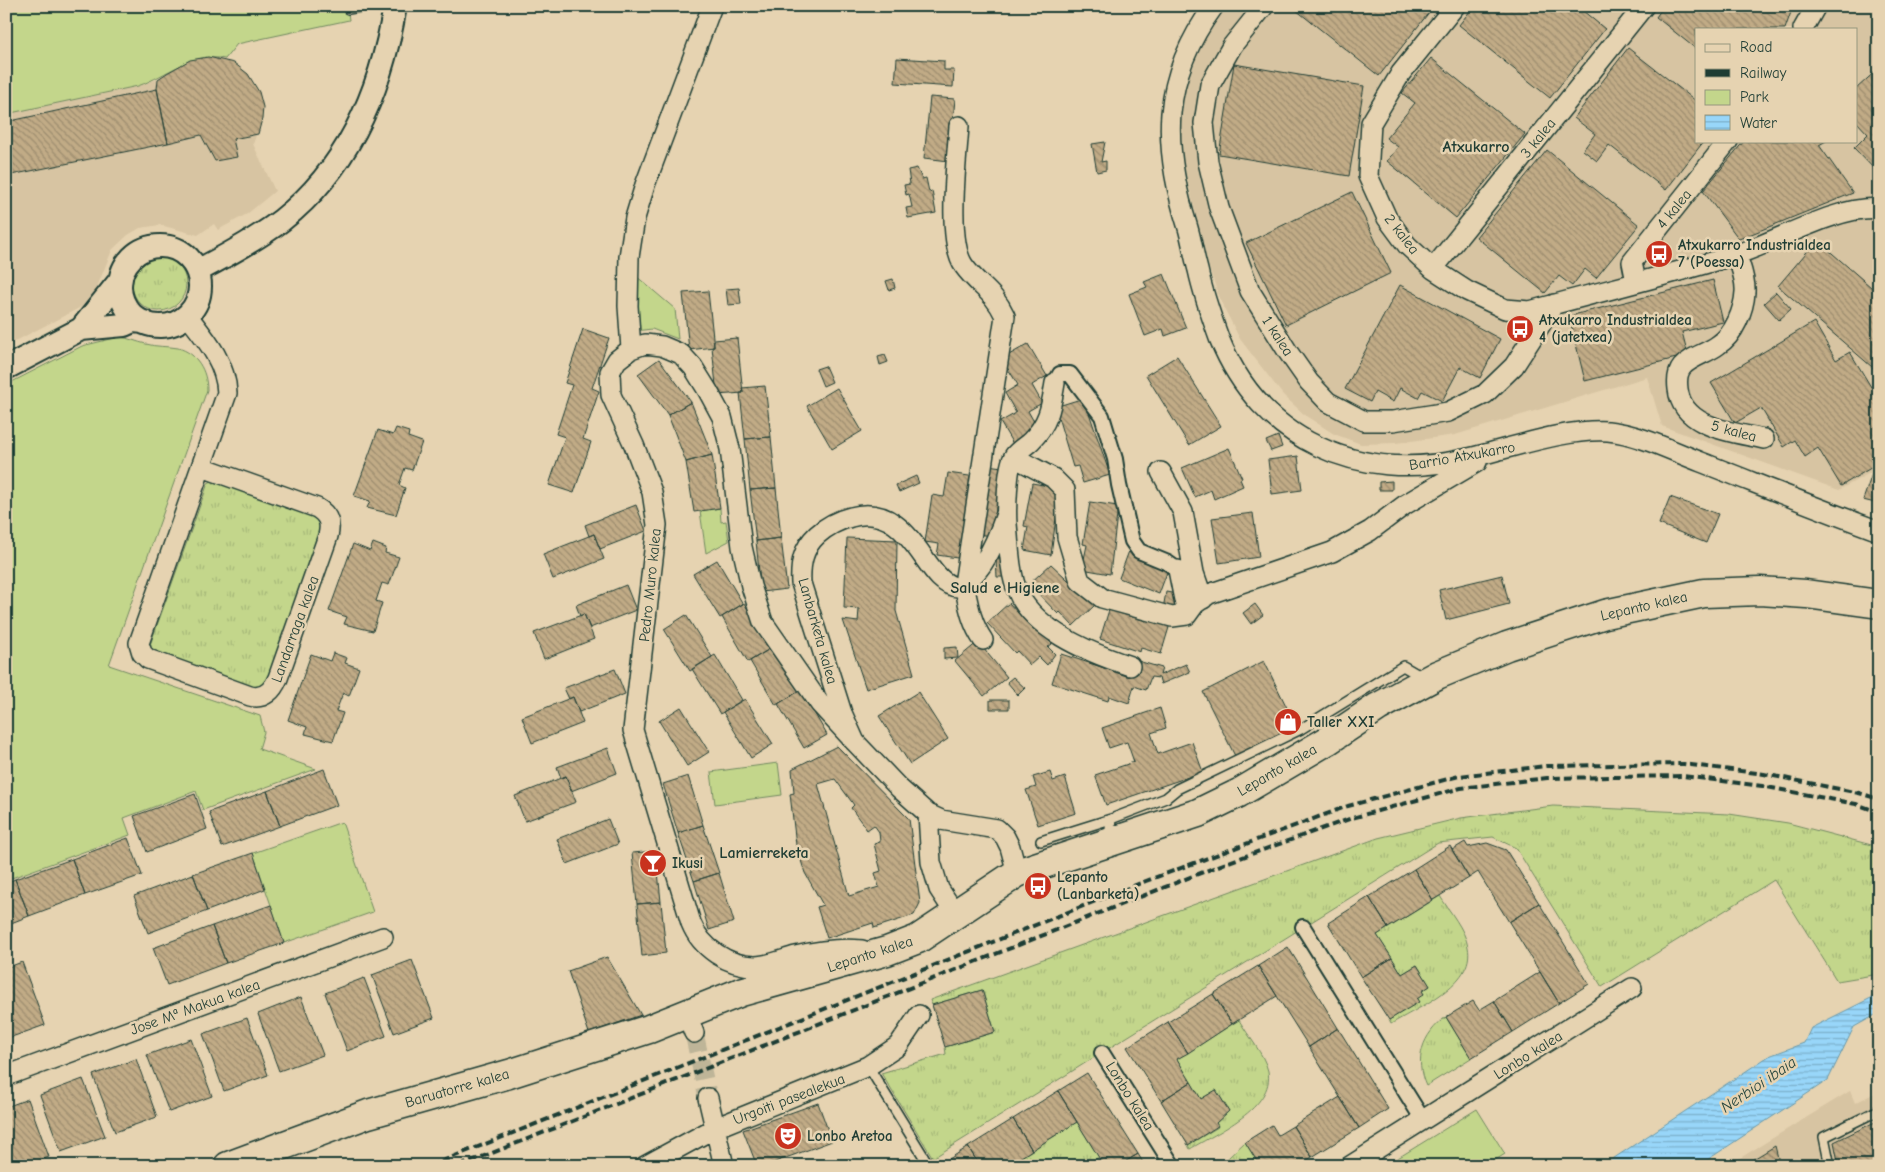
<svg xmlns="http://www.w3.org/2000/svg" width="1885" height="1172" viewBox="0 0 1885 1172" font-family="'Comic Neue',sans-serif">
<style>
.built{fill:#d7c4a2;fill-rule:evenodd}
.grass{fill:url(#grass-tufts);stroke:#718a60}
.green{fill:#c3d68b;stroke:#718a60}
.water{fill:url(#water-rules);stroke:#6899aa}
.building{fill:url(#building-back-hatch);stroke:#1f3d34;fill-rule:evenodd}
.lines{fill:none;stroke-linecap:round;stroke-linejoin:round}
.minor-tunnel{stroke:#beb598;stroke-width:19;stroke-dasharray:19 9;stroke-linecap:butt}
.service-casing{stroke:#1f3d34;stroke-width:12}
.pedestrian-casing{stroke:#1f3d34;stroke-width:18}
.minor-casing{stroke:#1f3d34;stroke-width:22}
.tertiary-casing{stroke:#1f3d34;stroke-width:26}
.primary-casing{stroke:#1f3d34;stroke-width:31}
.service{stroke:#e6d3b1;stroke-width:9}
.pedestrian{stroke:#e6d3b1;stroke-width:14}
.minor{stroke:#e6d3b1;stroke-width:19}
.tertiary{stroke:#e6d3b1;stroke-width:22}
.primary{stroke:#e6d3b1;stroke-width:28}
.rail{stroke:#1f3d34;stroke-width:4;stroke-dasharray:8 4;stroke-linecap:butt}
.labels{text-anchor:middle;stroke-width:5;stroke-linejoin:round;paint-order:stroke}
.street-label{font-size:15px;fill:#1f3d34;stroke:#e6d3b1}
.poi-label{font-size:15px;font-weight:bold;fill:#1f3d34;stroke:#e6d3b1;text-anchor:start}
.neighbourhood-label{font-size:16px;font-weight:bold;fill:#1f3d34;stroke:#e6d3b1}
.water-label{font-size:16px;font-style:italic;fill:#25453e;stroke:#e6d3b1}
</style>
<defs>
<pattern id="grass-tufts" width="24" height="20" patternUnits="userSpaceOnUse" patternTransform="scale(1.25)"><rect width="24" height="20" fill="#c3d68b"/><path d="M3 7l-1-3M5 7V3M7 7l1-3M15 17l-1-3M17 17v-4M19 17l1-3" fill="none" stroke="#a7b979"/></pattern>
<pattern id="water-rules" width="6" height="5" patternUnits="userSpaceOnUse" patternTransform="scale(1.25)"><rect width="6" height="5" fill="#98d6f9"/><path d="M0 2.5h6" fill="none" stroke="#7bafca"/></pattern>
<pattern id="building-back-hatch" width="6" height="6" patternUnits="userSpaceOnUse" patternTransform="scale(1.25)"><rect width="6" height="6" fill="#c1ab86"/><path d="M-1 5l2 2M0 0l6 6M5-1l2 2" fill="none" stroke="#9c8c6e"/></pattern>
</defs>
<rect width="100%" height="100%" fill="#e6d3b1"/>
<filter id="ink" filterUnits="userSpaceOnUse"><feTurbulence type="fractalNoise" baseFrequency=".02" numOctaves="2"/><feDisplacementMap in="SourceGraphic" scale="10" xChannelSelector="R" yChannelSelector="G"/><feConvolveMatrix kernelMatrix="1 2 1 2 8 2 1 2 1" color-interpolation-filters="sRGB"/></filter>
<g filter="url(#ink)">
<path class="built" d="M1228,6H1879V468L1839,490L1662,426L1647,377L1455,435L1396,443L1361,444L1334,434L1306,416L1283,395L1240,339L1221,302L1208,265L1184,166L1180,124L1185,79L1205,37ZM1696,29H1856V141H1696Z
M215,57L241,68L248,74L259,92L262,119L253,144L275,191L247,214L218,230L214,224L198,235L160,225L140,228L128,235L112,250L95,292L81,307L6,346V114L138,86L158,79L190,60Z
M1850,1091L1855,1103L1879,1091V1166H1727Z"/>
<path class="grass" d="M132 284a27 27 0 1 1 54 0a27 27 0 1 1-54 0Z
M212,481L322,520L325,526L266,688L261,691L152,652L150,645L208,483Z
M1553,806L1729,814L1788,823L1879,847V974L1837,981L1774,880L1602,987L1516,848L1493,837L1438,843L933,1158L881,1073L946,1054L945,1047L995,1032L982,990L932,1005L930,1000L1378,838L1461,818Z
M1440,896C1449,911 1465,929 1468,947C1476,984 1417,1008 1391,1024L1389,1020L1418,1002L1417,999L1424,994L1422,991L1430,986L1417,965L1402,974L1377,935Z
M1446,1017L1471,1058L1426,1086C1414,1060 1422,1034 1446,1017Z
M1239,1020C1248,1036 1264,1054 1268,1071C1275,1108 1216,1133 1190,1149L1188,1145L1218,1127L1216,1123L1229,1111L1216,1090L1201,1099L1177,1059Z
M1077,1122L1099,1157L1086,1166H1007Z
M1245,1142L1260,1166H1224L1228,1158Z"/>
<path class="green" d="M6,6H347L349,20L237,44L225,59C191,52 168,75 138,86L6,114Z
M635,275L675,309L678,339L652,329L635,331Z
M119,337C129,338 137,342 146,344C156,347 167,346 178,348C197,353 207,371 207,390L109,665L260,716L264,732L259,749L316,769L203,810L196,791L124,818L130,835L6,880V385L82,346Z
M720,508L721,522L726,521L729,541L706,553L700,511Z
M778,763L782,795L715,804L711,772Z
M342,822L373,912L284,943L253,853Z
M1477,1109L1505,1154L1486,1166H1385Z"/>
<path class="water" d="M1879,994V1013L1854,1027L1828,1080L1698,1166H1602L1769,1056L1804,1043L1811,1028Z"/>
<path class="building" d="M1291,6H1434L1379,76Z
M1474,6H1577L1605,29L1550,98L1459,25Z
M1664,6H1784L1791,12L1785,29H1696V49L1656,17Z
M1628,48L1696,101V141H1704L1666,190L1609,145L1597,161L1583,150L1595,134L1574,118Z
M208,57L234,63L248,74L259,92L263,107L262,119L258,134L233,139L237,157L215,161L201,135L168,143L157,89L158,79L167,73L190,60Z
M897,58L944,61V70H954L953,87L895,83Z
M1431,58L1525,134L1456,218L1387,161L1398,147L1386,138L1415,103L1402,93Z
M1234,64L1364,86L1349,176L1219,154Z
M1879,68V174L1854,148L1868,134L1856,121V89Z
M157,89L168,143L6,176V122Z
M930,97L955,99L949,161L924,158Z
M1744,141H1826L1819,145L1853,193L1739,239L1703,191Z
M1105,142L1101,162L1106,161V170L1097,172L1092,144Z
M1547,150L1639,225L1596,278L1585,269L1572,286L1559,276L1545,293L1476,237Z
M917,168L922,179L926,178L929,192L932,191L936,213L908,218L906,208L912,207L909,194L906,195L904,185L910,184L908,170Z
M1352,192L1391,273L1286,325L1246,243Z
M1817,240L1879,294V373L1778,286Z
M1164,274L1186,328L1165,336L1163,329L1145,336L1129,294L1147,287L1144,282Z
M893,279L895,288L889,290L886,281Z
M1713,280L1723,322L1682,332L1688,355L1585,381L1569,316Z
M1400,285L1500,339L1480,378L1460,367L1442,401L1422,391L1418,398L1400,388L1393,402L1375,392L1370,402L1345,389Z
M739,288L741,304L728,305L726,289Z
M708,291L714,347L689,350L683,293Z
M1776,292L1791,309L1779,320L1764,303Z
M1814,322L1836,360L1850,352L1871,387L1879,383V463L1841,486L1818,448L1805,457L1795,440L1784,447L1761,408L1735,423L1711,383Z
M583,329L609,338L592,388L599,391L583,439L591,442L574,493L549,485L565,437L556,434L572,385L565,383Z
M737,338L743,393L717,395L712,347H714V340Z
M1028,344L1047,376L1032,385L1042,403L1028,411L1038,429L1013,444L1000,422L1016,413L1005,393L1018,385L1002,359Z
M885,355L888,362L880,365L878,357Z
M1177,356L1221,426L1189,445L1146,375Z
M659,359L691,402L668,415L638,374Z
M825,366L832,382L823,386L816,369Z
M765,386L771,437L745,439L740,393H743L742,388Z
M837,388L862,431L832,449L807,406Z
M1084,398L1110,475L1083,483L1078,466L1073,467L1055,407Z
M691,402L712,455L686,462L668,415Z
M396,428L409,432L408,437L422,442L412,470L405,468L399,485L405,488L396,515L367,508L370,501L354,496L378,430L393,435Z
M1278,436L1282,447L1271,451L1266,441Z
M771,437L776,488L750,490L745,439Z
M1229,448L1242,478L1240,479L1243,486L1214,499L1211,490L1195,497L1182,468Z
M712,455L720,508L694,512L686,462Z
M1298,456L1302,490L1272,494L1268,460Z
M988,465L1002,467L992,536L978,534Z
M1873,471L1879,472V504L1863,500Z
M948,473L976,477L964,559L937,555L939,544L925,542L932,495L944,497Z
M916,476L919,483L899,492L896,485Z
M1392,481V490H1379V482Z
M1032,483L1060,488L1051,555L1024,550L1028,527L1024,526Z
M776,488L781,538L756,541L750,490Z
M1670,497L1718,514L1706,543L1659,524Z
M1090,502L1118,506L1110,574L1082,569L1087,545L1083,544Z
M636,505L646,531L600,549L594,534L589,536L585,525Z
M1253,513L1259,557L1219,563L1212,518Z
M594,534L604,559L553,579L543,554Z
M781,538L787,589L761,592L756,541Z
M847,538L897,540L896,611L914,674L866,689L843,620L858,622L859,609L844,608Z
M373,543L386,548L385,553L399,557L389,585L382,583L376,601L382,603L373,631L344,624L347,617L329,611L353,544L370,551Z
M1129,551L1169,567L1159,594L1119,578Z
M1005,559L1006,577H997L996,560Z
M717,560L743,604L720,618L693,574Z
M1051,564L1095,605L1073,626L1060,612L1058,614L1029,584Z
M1502,575L1509,604L1446,620L1439,590Z
M626,585L636,610L590,628L584,614L580,616L576,605Z
M1166,592L1177,594L1175,611L1163,609Z
M744,603L771,648L748,662L722,617Z
M1009,603L1031,627L1034,624L1052,644L1048,647L1055,654L1047,665L1039,657L1030,665L1017,651L1015,653L987,623Z
M1255,604L1263,615L1251,624L1243,613Z
M1109,610L1146,621L1147,617L1170,624L1161,654L1141,648L1140,652L1100,639Z
M584,614L594,639L544,659L534,633Z
M686,615L712,657L690,671L664,629Z
M978,642L1007,677L984,696L955,661Z
M773,647L799,691L776,705L750,661Z
M957,647L958,658L944,659V648Z
M333,653L347,658L345,663L359,668L349,696L343,693L336,711L343,713L333,741L305,734L307,727L288,720L311,654L330,661Z
M1061,654L1111,670L1112,667L1134,674L1138,661L1162,668L1160,675L1186,664L1190,672L1161,684L1159,678L1151,677L1146,690L1134,686L1129,703L1109,696L1108,701L1052,683Z
M715,655L742,700L720,714L692,669Z
M1264,661L1296,726L1235,756L1203,692Z
M615,669L625,694L579,712L573,697L569,699L564,688Z
M1013,677L1025,688L1018,695L1007,682Z
M801,690L827,735L804,748L778,704Z
M918,692L948,739L910,764L879,716Z
M573,697L583,723L532,743L522,717Z
M745,699L773,744L751,758L723,712Z
M990,700H1009V709H990Z
M681,707L709,752L687,766L659,721Z
M1160,708L1166,728L1151,733L1158,754L1192,742L1203,772L1106,805L1095,775L1134,762L1127,742L1109,748L1102,728Z
M837,746L909,819L920,903L914,915L874,928L873,923L827,938L817,907L823,905L805,873L796,845L790,794L794,793L792,769ZM835,779L854,805L851,808L867,830L874,825L879,832L880,842L874,844L881,871L875,873L879,887L849,896L818,784Z
M608,748L617,773L571,791L566,776L561,778L557,767Z
M324,769L337,805L280,826L267,791Z
M1050,772L1053,781L1065,777L1076,813L1038,825L1026,790L1036,787L1033,777Z
M566,776L576,802L525,821L515,796Z
M688,776L703,825L678,833L663,784Z
M267,791L280,826L222,847L209,812Z
M195,794L207,829L147,852L134,816Z
M608,819L618,844L567,864L557,839Z
M703,825L719,873L694,881L678,833Z
M128,838L142,875L85,895L72,859Z
M1465,842L1468,847L1487,843L1506,850L1539,903L1509,922L1478,872L1469,878L1452,850Z
M1450,846L1469,878L1433,900L1414,869Z
M656,851L661,902L637,904L632,853Z
M253,853L265,889L207,911L193,874Z
M72,859L85,895L29,916L15,879Z
M1414,869L1433,900L1388,928L1369,897Z
M719,873L734,922L709,930L694,881Z
M193,874L207,911L148,933L134,896Z
M15,879L29,916L6,925V883Z
M1369,897L1388,928L1377,935L1392,958L1361,977L1328,923Z
M661,902L666,953L642,956L637,904Z
M1539,903L1589,984L1559,1003L1509,922Z
M271,905L284,943L226,963L212,926Z
M212,926L226,963L167,985L153,948Z
M1288,947L1338,1028L1309,1047L1258,966Z
M607,957L641,1015L589,1033L568,971Z
M1392,958L1402,974L1417,965L1430,986L1422,991L1424,994L1417,999L1419,1002L1389,1020L1361,977Z
M412,960L434,1018L394,1033L372,975Z
M22,962L45,1025L6,1039V968Z
M1258,966L1277,996L1232,1024L1213,994Z
M1540,972L1559,1003L1513,1032L1494,1001Z
M364,978L386,1036L347,1051L325,993Z
M982,990L995,1032L945,1047L932,1005Z
M1213,994L1232,1024L1188,1053L1168,1022Z
M301,997L323,1055L279,1071L258,1014Z
M1473,1001L1479,1010L1494,1001L1513,1032L1471,1058L1446,1017Z
M247,1018L268,1075L224,1091L203,1034Z
M1168,1022L1188,1053L1177,1059L1191,1082L1161,1101L1127,1047Z
M1338,1028L1388,1109L1359,1128L1309,1047Z
M191,1039L212,1096L169,1112L147,1055Z
M136,1059L157,1117L115,1132L93,1075Z
M1087,1073L1138,1154L1118,1166H1104L1058,1091Z
M83,1079L105,1136L61,1152L40,1095Z
M1191,1082L1201,1099L1216,1090L1229,1111L1216,1123L1218,1126L1188,1145L1161,1101Z
M1058,1091L1077,1122L1032,1150L1013,1119Z
M1340,1097L1359,1128L1312,1157L1293,1126Z
M28,1099L49,1157L25,1166H6V1107Z
M818,1103L832,1141L764,1166H757L743,1130Z
M1013,1119L1032,1150L1007,1166H980L968,1147Z
M1879,1120V1166H1839L1834,1142Z
M1272,1125L1278,1135L1293,1126L1312,1157L1298,1166H1260L1245,1142Z
M1775,1146L1780,1166H1742Z
M968,1147L980,1166H938Z
M1138,1154L1145,1166H1118Z"/>
<g class="lines">
<path class="minor-tunnel" d="M694,1033L708,1098"/>
<g class="service-casing">
<path id="service" d="M348,9L367,6
M1109,840L1111,819L1166,798L1177,789L1301,729L1403,666L1422,677
M1041,841L1111,819
M868,1066L927,1162
M1830,1166L1824,1137L1879,1110"/>
</g>
<g class="pedestrian-casing">
<path id="pedestrian" d="M1055,383L1060,374H1070L1102,416L1115,459L1119,485L1132,541L1139,551L1168,563L1178,570
M1303,927L1423,1120
M1102,1053L1173,1166"/>
</g>
<g class="minor-casing">
<path id="minor" d="M1214,6C1160,79 1162,145 1188,228C1192,242 1194,256 1198,270C1203,293 1211,316 1219,338C1261,441 1358,483 1464,459C1506,450 1565,428 1608,431C1639,434 1672,451 1701,462C1760,485 1819,509 1879,531
M1264,6L1232,46L1210,85L1204,123L1208,162L1219,208L1250,291L1288,352L1309,382L1328,402L1364,421H1393L1448,412L1485,394L1514,366L1554,304
M1455,6L1401,73L1371,123L1368,176L1387,218L1407,245L1433,269L1467,291L1505,309L1530,311C1598,292 1667,276 1735,255C1774,243 1840,204 1879,209
M1803,29L1816,6
M959,126C957,158 946,241 964,266C979,287 993,290 1005,316L964,584C968,603 971,623 983,640
M1737,255C1740,266 1746,279 1745,292C1744,310 1734,335 1718,345C1708,353 1690,357 1682,367C1677,373 1677,381 1678,389C1682,428 1733,432 1764,439
M1433,269L1644,6
M1636,282L1632,262L1728,141
M187,315C205,338 226,362 227,393L139,643L142,653L148,659L250,696C264,700 273,690 278,678L328,536C331,524 329,515 317,508L202,467
M631,349L628,306L629,257L635,218L645,185L712,6
M1055,383C1051,407 1049,423 1031,441C1026,446 1018,450 1014,456C1007,467 1006,511 1007,524C1009,543 1009,563 1014,581C1025,628 1090,653 1130,666
M1014,457L1053,478L1065,490L1067,537L1080,581L1102,598L1172,617L1187,615L1195,604L1209,594L1332,552L1370,531L1406,504L1477,462
M1161,472L1183,512L1194,573L1203,599
M1006,514C998,537 982,576 958,587C924,586 913,500 851,517C839,520 827,526 817,535C803,548 800,564 801,583L842,713L855,742L899,788L928,814L941,820L997,829L1005,837L1010,847L1017,873
M1178,570L1187,615
M855,742L820,704L763,622L751,586L742,547L730,449L722,417L708,391L693,367L681,354L662,346L645,344L631,349L617,360L610,372L611,395L634,445L652,492L657,525L633,730L691,923C701,948 728,966 755,966C768,966 784,959 796,956C817,951 841,948 862,950
M928,814L931,862L939,889L956,915
M687,1014L694,1033
M6,1076L383,937
M708,1098L724,1166
M645,1166L715,1128L868,1066L898,1046L919,1015
M1350,1166L1632,988"/>
</g>
<g class="tertiary-casing">
<path id="tertiary" d="M120 286a40 40 0 1 1 80 0a40 40 0 1 1-80 0Z
M197,271C226,256 256,240 282,220C349,167 382,88 395,6
M81,329L121,279
M6,368L81,329L124,325L133,321L144,322"/>
</g>
<g class="primary-casing">
<path id="primary" d="M228,1166L368,1114L509,1074L649,1029L741,992L887,951L918,939L1017,873L1198,813L1239,793L1327,741L1378,707L1437,675L1507,646L1605,614L1704,593L1760,591L1806,594L1879,604"/>
</g>
<use href="#service" class="service"/>
<use href="#pedestrian" class="pedestrian"/>
<use href="#minor" class="minor"/>
<use href="#tertiary" class="tertiary"/>
<use href="#primary" class="primary"/>
<path class="rail" d="M430,1166L1146,881L1348,806L1459,776L1546,766L1684,764L1764,774L1859,793L1879,799
M459,1166L1226,863L1352,818L1461,788L1547,778L1683,776L1762,786L1856,804L1879,812"/>
</g>
</g>
<defs>
<g id="bus-disc" transform="scale(1.4375)"><circle r="9.5" fill="#c8321e" stroke="#e6d3b1"/><path d="M-5-6H5V4H4V6H2V4H-2V6H-4V4H-5ZM-3.5-4V0h7V-4ZM-3.5 1.2v1.5H-2V1.2ZM2 1.2v1.5H3.5V1.2Z" fill="#fff"/></g>
<g id="shop-disc" transform="scale(1.4375)"><circle r="9.5" fill="#c8321e" stroke="#e6d3b1"/><path d="M-5-2.5h2.3a2.7 3.5 0 0 1 5.4 0H5L5.5 6h-11ZM-1.5-2.5h3a1.5 2.3 0 0 0-3 0Z" fill="#fff"/></g>
<g id="bar-disc" transform="scale(1.4375)"><circle r="9.5" fill="#c8321e" stroke="#e6d3b1"/><path d="M-6-5H6L.8 .8V4.5H3.5V6h-7V4.5H-.8V.8Z" fill="#fff"/></g>
<g id="theatre-disc" transform="scale(1.4375)"><circle r="9.5" fill="#c8321e" stroke="#e6d3b1"/><path d="M-5-5.5Q0-4 5-5.5V0Q5 5 0 6Q-5 5-5 0ZM-3.3-2.5H-1v1.5H-3.3ZM1-2.5H3.3v1.5H1ZM-2.8 1Q0 5.5 2.8 1Z" fill="#fff"/></g>
</defs>
<g fill-rule="evenodd">
<use href="#bus-disc" x="1659" y="254"/>
<use href="#bus-disc" x="1520" y="329"/>
<use href="#shop-disc" x="1288" y="722"/>
<use href="#bar-disc" x="653" y="863"/>
<use href="#bus-disc" x="1038" y="886"/>
<use href="#theatre-disc" x="788" y="1136"/>
</g>
<g class="labels">
<g class="street-label">
<text transform="translate(1538 138) rotate(-51)" y="5">3 kalea</text>
<text transform="translate(1674 209) rotate(-51)" y="5">4 kalea</text>
<text transform="translate(1402 234) rotate(52)" y="5">2 kalea</text>
<text transform="translate(1278 336) rotate(57)" y="5">1 kalea</text>
<text transform="translate(1734 431) rotate(15)" y="5">5 kalea</text>
<text transform="translate(1462 456) rotate(-10)" y="5">Barrio Atxukarro</text>
<text transform="translate(650 585) rotate(-84)" y="5">Pedro Muro kalea</text>
<text transform="translate(1644 606) rotate(-13)" y="5">Lepanto kalea</text>
<text transform="translate(295 629) rotate(-70)" y="5">Landarraga kalea</text>
<text transform="translate(818 631) rotate(74)" y="5">Lanbarketa kalea</text>
<text transform="translate(1277 770) rotate(-30)" y="5">Lepanto kalea</text>
<text transform="translate(870 954) rotate(-18)" y="5">Lepanto kalea</text>
<text transform="translate(195 1007) rotate(-20)" y="5">Jose Mª Makua kalea</text>
<text transform="translate(1528 1055) rotate(-32)" y="5">Lonbo kalea</text>
<text transform="translate(457 1088) rotate(-16)" y="5">Baruatorre kalea</text>
<text transform="translate(1130 1096) rotate(58)" y="5">Lonbo kalea</text>
<text transform="translate(789 1099) rotate(-21)" y="5">Urgoiti pasealekua</text>
</g>
<g class="poi-label">
<text x="1678" y="250">Atxukarro Industrialdea<tspan x="1678" dy="17">7 (Poessa)</tspan></text>
<text x="1539" y="325">Atxukarro Industrialdea<tspan x="1539" dy="17">4 (jatetxea)</tspan></text>
<text x="1307" y="727">Taller XXI</text>
<text x="672" y="868">Ikusi</text>
<text x="1057" y="882">Lepanto<tspan x="1057" dy="17">(Lanbarketa)</tspan></text>
<text x="807" y="1141">Lonbo Aretoa</text>
</g>
<g class="neighbourhood-label">
<text x="1476" y="152">Atxukarro</text>
<text x="1005" y="593">Salud e Higiene</text>
<text x="764" y="858">Lamierreketa</text>
</g>
<g class="water-label">
<text transform="translate(1758 1084) rotate(-34)" y="6">Nerbioi ibaia</text>
</g>
</g>
<rect width="1885" height="1172" fill="none" stroke="#e6d3b1" stroke-width="25"/>
<rect x="12" y="12" width="1860" height="1147" fill="none" stroke="#1f3d34" stroke-width="2" filter="url(#ink)"/>
<rect x="1695" y="28" width="162" height="115" fill="#e6d3b1" stroke="#96977f"/>
<rect x="1705" y="44" width="25" height="8" fill="#e6d3b1" stroke="#96977f"/>
<text x="1740" y="52" font-size="15" fill="#1f3d34">Road</text>
<rect x="1705" y="69" width="25" height="8" fill="#1f3d34" stroke="#96977f"/>
<text x="1740" y="78" font-size="15" fill="#1f3d34">Railway</text>
<rect x="1705" y="90" width="25" height="15" fill="#c3d68b" stroke="#96977f"/>
<text x="1740" y="102" font-size="15" fill="#1f3d34">Park</text>
<rect x="1705" y="115" width="25" height="15" fill="url(#water-rules)" stroke="#96977f"/>
<text x="1740" y="128" font-size="15" fill="#1f3d34">Water</text>
</svg>
